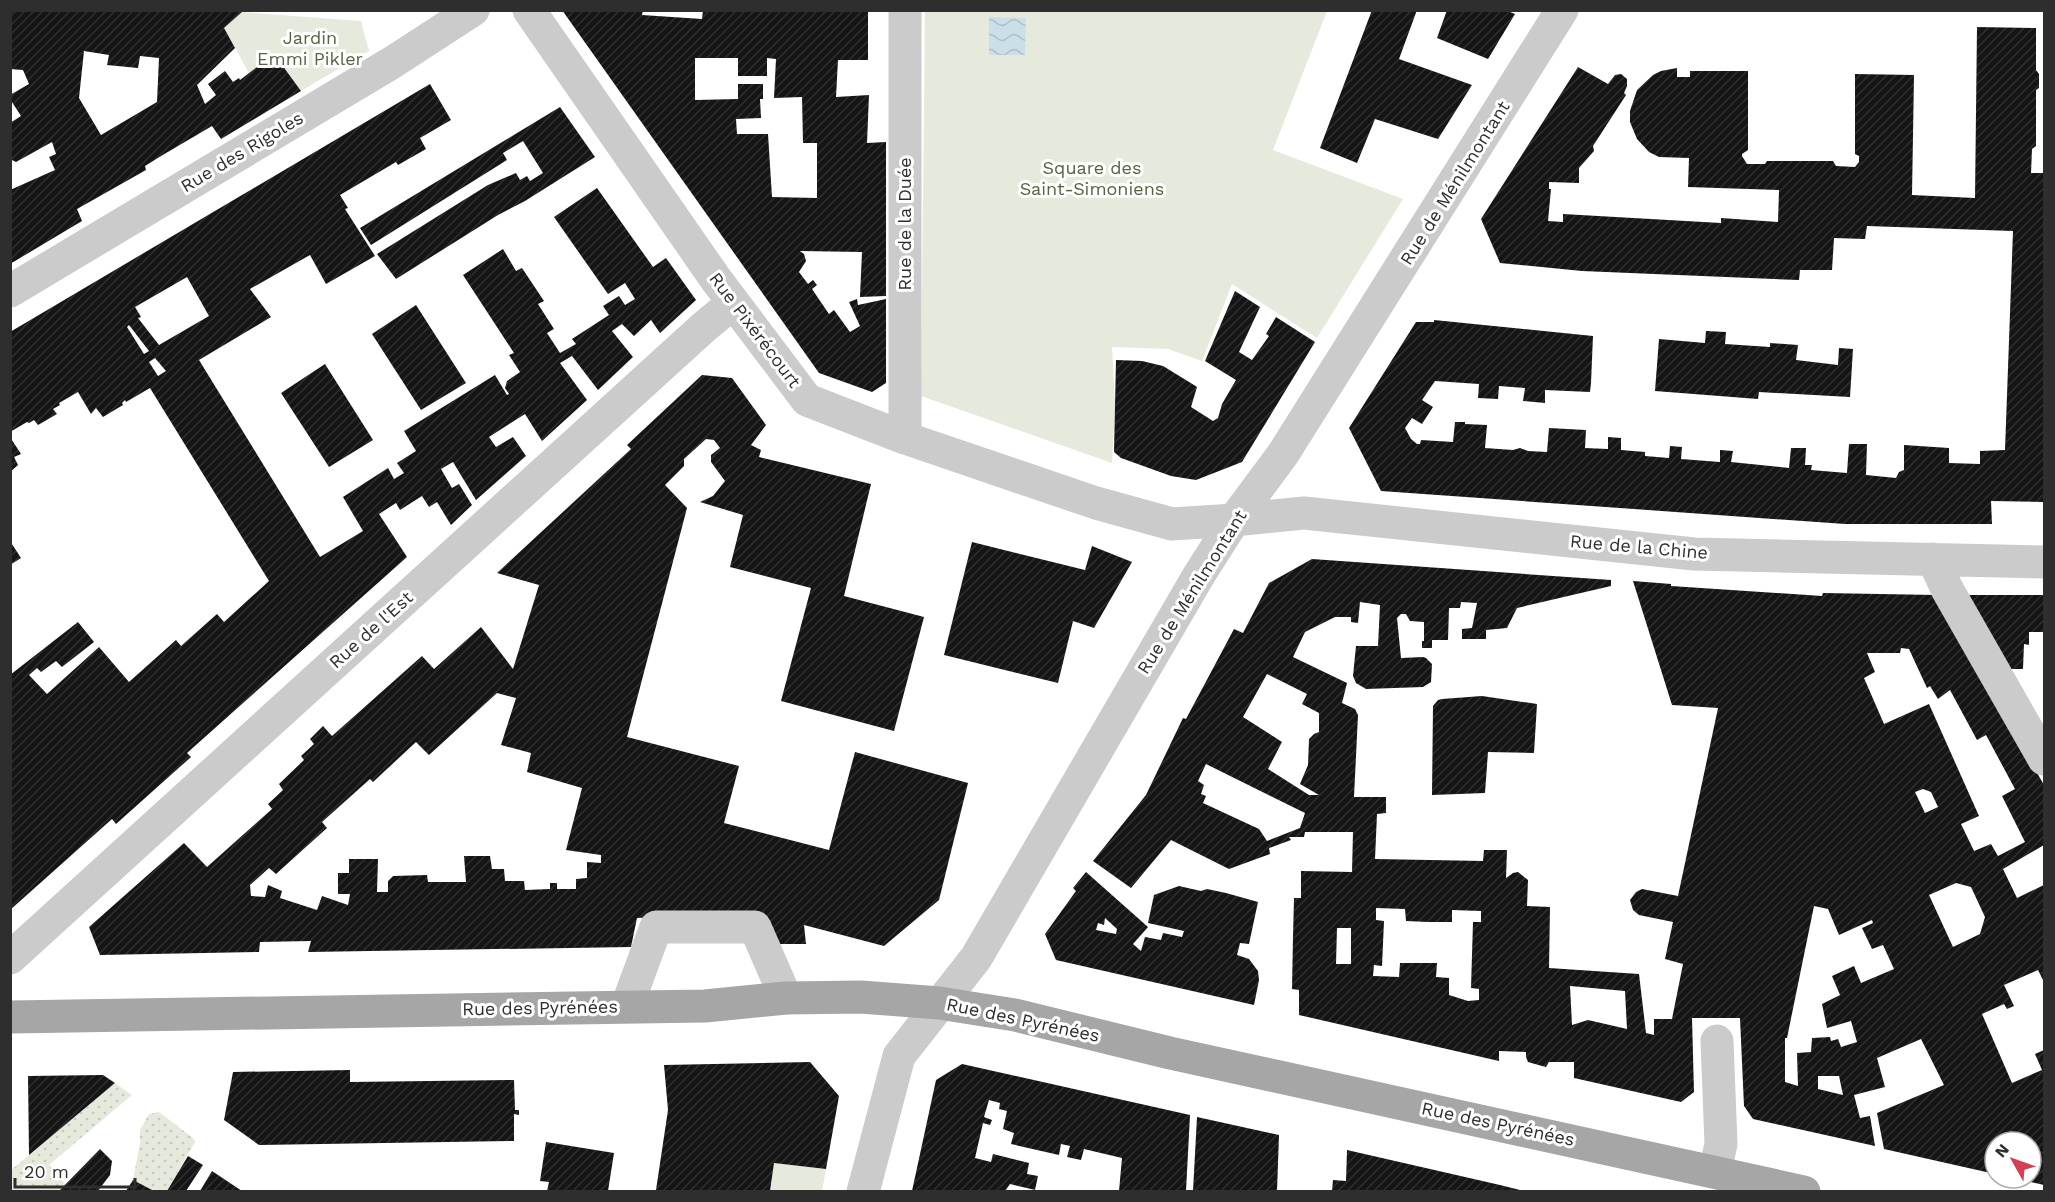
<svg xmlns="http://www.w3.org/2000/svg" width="2055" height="1202" viewBox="0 0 2055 1202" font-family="'Work Sans',sans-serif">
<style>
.grass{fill:url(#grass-dots)}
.park{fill:#e5eadd}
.water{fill:url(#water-waves)}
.building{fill:url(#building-hatch);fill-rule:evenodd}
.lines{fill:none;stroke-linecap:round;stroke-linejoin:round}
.minor{stroke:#cbcbcb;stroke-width:33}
.major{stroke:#a6a6a6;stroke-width:33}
.labels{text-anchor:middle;stroke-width:6;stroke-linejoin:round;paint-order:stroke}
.park-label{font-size:18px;fill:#546640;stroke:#fff}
.street-label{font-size:18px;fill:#2e2e2e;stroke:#fff}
</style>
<defs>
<pattern id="grass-dots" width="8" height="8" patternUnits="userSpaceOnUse" patternTransform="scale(1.5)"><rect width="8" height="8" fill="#e5eadd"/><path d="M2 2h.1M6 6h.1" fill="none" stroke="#c5c9be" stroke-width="1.8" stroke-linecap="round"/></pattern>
<pattern id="water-waves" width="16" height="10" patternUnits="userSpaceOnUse" patternTransform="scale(1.5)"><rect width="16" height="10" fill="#cbdfe9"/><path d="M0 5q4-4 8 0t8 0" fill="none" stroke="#afc0c8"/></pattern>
<pattern id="building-hatch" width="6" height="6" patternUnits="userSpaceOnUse" patternTransform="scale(1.5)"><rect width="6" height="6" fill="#151515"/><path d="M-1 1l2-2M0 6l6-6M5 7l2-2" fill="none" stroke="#2f2f2f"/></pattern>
</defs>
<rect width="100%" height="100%" fill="#fff"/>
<path class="grass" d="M115,1083L132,1095L49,1165L66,1185L59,1191H11L10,1171Z
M159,1112L193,1138L195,1142L167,1191H154L133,1180L140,1143V1130L149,1114Z"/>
<path class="park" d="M925,11H1327L1273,150L1403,199L1317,338L1232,284L1202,361L1168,349L1112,347L1115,407L1112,463L921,396Z
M242,12L361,21L369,51L301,91L274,54L249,73L224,28Z
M774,1163L826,1169L822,1191L770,1192Z"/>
<path class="water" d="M989,17L1026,18L1025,55H989Z"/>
<path class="building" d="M10,10L242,12L224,28L235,48L197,85L205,104L216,95L208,84L225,71L233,82L239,78L240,80L274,54L301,91L221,139L212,126L161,156L145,166L146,170L77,209L82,221L10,264V190L55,170L49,157L56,154L52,142L16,162L10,159V123L21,116L10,99V95L29,84L23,70L10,69ZM84,51L109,55L107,65L138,68L140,56L159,58L157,102L101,135L79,98Z
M562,10H643L642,15L702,19L703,10H868V60H838L836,97L869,95L867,143L886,142V296L860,297L862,252L800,251L804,254L806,261L799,272L808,284L813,280L817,285L812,289L829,314L834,310L850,332L860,326L849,302L857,299L858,305L886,299V383L872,392L819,373ZM695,58H738V76H767V58L776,59L774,98L802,97L803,143H817V198L772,197L768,134H737L736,119L761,118L760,99H763V84H738V99L695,100Z
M1372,10H1417L1399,59L1472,85L1438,139L1375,119L1357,163L1320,148Z
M1447,10H1505L1515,14L1488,59L1437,38Z
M1977,27L2036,28V70L2039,74V88L2036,90V146L2032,149L2031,173H2044V502L1991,501L1992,524H1845L1381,491L1349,428L1416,322H1434V320L1593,336L1591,383L1590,392L1545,390V403L1523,401L1525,388L1499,386L1498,399L1478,398L1479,384L1435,381L1422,400L1433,407L1422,424L1412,418L1405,428L1411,439L1417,444H1420L1421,440L1453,442L1455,422H1465V424L1487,425L1485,448L1513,450L1520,448L1528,451L1547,452L1549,428L1586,430L1585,448L1608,449V437L1621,438V450L1645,452V456L1669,458L1670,446L1682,447L1681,459L1720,462V450L1733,451L1731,462L1789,468L1791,448H1806L1805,465H1812L1811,470L1847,473L1849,444H1867L1866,475L1896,478L1899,472L1904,470V445L1949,448V463L1980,464V451L2005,450L2013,231L1867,226L1865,239L1834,238L1832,270H1800L1799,280L1582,271L1500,263L1481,219L1578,67L1608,84L1615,75L1621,74L1627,79V86L1624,93L1626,95L1593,146L1594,151L1579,168V183L1549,182V189H1551L1548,221L1563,222V214L1721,223V218L1778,222L1779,190L1688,187L1689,158L1659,157L1649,152L1637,139L1630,122V111L1637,90L1653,75L1661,71L1677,68V77H1690V71H1748V150L1742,154V156L1747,164H1765L1767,161H1833L1836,166L1855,167L1859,162V156L1855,154V74L1914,75L1912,195L1975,198Z
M430,84L451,120L420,138L426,149L398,165L396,162L340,195L348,208L345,209L375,256L326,284L310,255L250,289L271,317L199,360L320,557L363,531L343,497L388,468L394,479L404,473L397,463L416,451L404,431L495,375L507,395L509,394L505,388L507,381L520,372L509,355L514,353L463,275L503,249L516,271L522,268L544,301L538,304L554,329L547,333L560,353L576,344L572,339L609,315L603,306L619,296L625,305L635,299L625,283L608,294L554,217L597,188L653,267L666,258L696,300L660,333L651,320L634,336L622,324L612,331L633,357L598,390L572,356L560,363L587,400L542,441L525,414L489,437L496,447L513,437L526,456L476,500L453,462L441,469L452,488L459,484L472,505L451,525L437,502L429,507L422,496L400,510L396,503L379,514L407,557L187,753L191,757L116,824L112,819L10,910V675L78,622L94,642L62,667L56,661L41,672L37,668L29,675L47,694L99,647L129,682L176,640L181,646L217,614L224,622L269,581L150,388L126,402L125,400L122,403L123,405L103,417L96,408L91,414L78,392L59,403L60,405L53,409L57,414L38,425L34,420L29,423L27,422L10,432V332ZM187,277L209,316L159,345L138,318L141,317L135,307ZM129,325L149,351L144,354L127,327ZM155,358L166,371L158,376L149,362Z
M560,107L595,157L525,201L498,215L396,279L377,254L488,185L516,173L520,180L527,176L530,181L543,173L523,141L503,153L507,160L371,245L360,228Z
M1235,291L1260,307L1239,352L1252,360L1269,336L1266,334L1276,317L1315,342L1242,462L1196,480L1171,476L1121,458L1114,452L1116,360L1142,361L1163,366L1194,385L1197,387L1191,407L1213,421L1218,418L1222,404L1236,380L1205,361Z
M416,305L466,383L421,410L372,334Z
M1706,331L1726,332L1725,344L1770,347V343L1798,345L1796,360L1838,365L1839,348L1853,349L1850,397L1759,392L1758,399L1655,391L1659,339L1705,343Z
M325,364L373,440L329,467L281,393Z
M702,375L732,378L766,425L751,445L761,450L759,457L871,484L844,596L924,617L894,731L781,701L811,588L730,567L743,515L700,502L713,496L725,481L711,462V455L720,448L714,440L706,439L684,459V466L665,485L687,508L627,737L739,766L724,823L829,850L855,752L968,783L939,900L884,946L804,925L806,944H780L759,914L637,918L631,947L308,952L311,941L260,942L259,952L100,955L89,927L184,843L207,867L272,809L268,804L283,790L279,784L304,760L301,756L314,744L310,739L323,726L332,736L422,656L434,669L481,627L513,669L539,585L497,573L631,449L627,445ZM497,693L516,698L501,745L531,753L527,772L582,788L566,850L601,855V863L587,862V878L576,879V889H557V883H550V889L525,890L524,881H505L504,869H492L490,856H464L466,882H428L427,875L393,876L388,881V892H377L378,859H349V873H338V894H350L348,905L322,896L317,910L280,898L282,891L268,885L265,897L251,896L250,885L269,868L276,874L327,828L322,822L370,779L373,782L416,742L429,755Z
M10,437L21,454L14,457L18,465L10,472Z
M10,541L21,558L10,565Z
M972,542L1085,570L1092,546L1132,562L1094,628L1073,621L1058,683L944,655Z
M1312,559L1611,580V586L1517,608L1507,628L1486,630V639H1462V629L1472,628L1477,603L1461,602L1460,608H1449L1448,640H1432V648H1422V641H1424V622L1410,621L1406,614H1401L1397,618L1401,658L1423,657L1426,658L1432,664L1431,682L1423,687L1366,689L1356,683L1353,676L1356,646H1378L1380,605L1360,602L1358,623L1351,622V617H1335L1305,632L1293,657L1347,683L1342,703L1355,709L1358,715L1354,797H1386V813L1377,814L1375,859L1483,861L1484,850H1507L1506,878L1513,873L1518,872L1528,880L1527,906L1550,907L1549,968L1639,974L1646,1033L1654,1035V1019H1672L1683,964L1665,959L1673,922L1639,915L1633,910L1630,900L1636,892L1642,889L1678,896L1718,708L1672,705L1633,581L1671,584V586L1822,596L1823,593L1936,595L2044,785V845L2003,869L2017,898L2044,885V982L2038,970L2004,985L2014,1006L2007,1009L2004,1004L1982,1014L2012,1083L2042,1070L2035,1054L2044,1050V1185L2017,1179L2031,1178V1142H1995V1174L1884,1149L1877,1113L1944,1085L1921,1039L1877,1058L1885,1087L1854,1095L1860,1118L1870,1116L1875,1146L1753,1119L1744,1106L1740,1018H1692L1694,1092L1681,1102L1574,1078V1062H1549L1546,1067L1542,1066L1528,1062L1526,1057V1052L1499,1051V1061L1299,1015V990L1292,989L1293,937L1294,898H1301V871L1352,872L1353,832H1305L1304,837H1289L1291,840L1269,848L1270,854L1229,869L1171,840L1131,888L1093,861L1146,795L1183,718L1186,719L1234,629L1243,633L1269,583ZM1901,648L1909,649L1927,688L1930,686L1938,699L1950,690L1977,740L1986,735L2015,789L2002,796L2025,842L1998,856L1991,844L1974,851L1961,824L1979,816L1929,704L1884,724L1864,678L1875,672L1867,653H1900ZM1267,674L1307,694L1302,704L1319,713V732L1314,734L1309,739L1308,765L1300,784L1319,795H1309L1268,769L1282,742L1243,717ZM1206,764L1305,813L1300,828L1267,841L1259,829L1203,803L1206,796L1201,794L1204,785L1198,781ZM1923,789L1931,792L1938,807L1925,813L1915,792ZM1956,883L1971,887L1985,917L1980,934L1953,947L1929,895ZM1814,906L1828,909L1839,935L1872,920L1873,923L1862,928L1872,949L1883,945L1894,969L1861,983L1854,966L1832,976L1840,995L1822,1004L1827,1028L1851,1021L1857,1042L1841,1047L1838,1039L1831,1041L1830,1037L1812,1038L1811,1052L1797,1053L1798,1086L1785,1082V1038H1787ZM1376,908L1405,909L1406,921L1428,922H1452V910L1481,911V922H1473L1471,988L1479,989V1000L1468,1001L1449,995V978L1436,977L1437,963H1400L1399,977L1373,976L1374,965L1382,966L1384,921L1376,920ZM1337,928H1351V964H1336ZM1570,986L1625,991L1627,1029L1588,1020L1572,1025ZM1818,1076H1839L1843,1095L1818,1089Z
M1964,595H2044V632H2029V645L2024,644L2023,669H2001Z
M1482,696L1537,704L1534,753L1488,752L1485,793L1432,795L1433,706L1438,700L1442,699Z
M1086,872L1148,927L1133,944L1141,951L1145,937L1161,940L1163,933L1182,937L1184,931L1148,923L1154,895L1179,886L1201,891L1207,889L1226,893L1258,902L1249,944L1240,943L1237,955L1249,959L1258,971L1259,980L1254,1005L1056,960L1045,934L1076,891L1073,888ZM1105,918L1117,929L1116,934L1096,930L1098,923L1104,925Z
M810,1062L839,1096L826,1169L774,1163L770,1191H670L656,1190L668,1110L664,1065Z
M962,1064L1190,1115L1186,1191H1119L1122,1158L1084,1149L1081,1160L1067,1157L1070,1146L1061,1144L1059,1155L1011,1144L1014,1133L1003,1129L1007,1111L999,1109L1000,1103L989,1100L984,1117L992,1120L990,1125L983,1123L975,1158L991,1162L993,1154L1029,1163L1027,1174L1038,1176L1035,1190L1010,1184L1005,1191H912L936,1080Z
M350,1070V1082L514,1080L515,1110H519V1115L514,1114V1141L259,1145L224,1120L233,1072Z
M103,1075L115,1083L29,1155L28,1076Z
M1197,1117L1279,1135L1277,1191H1193Z
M546,1142L614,1153L608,1191L599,1190L598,1191H547L549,1182L540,1181Z
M100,1149L112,1161L110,1175L98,1191H59Z
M1347,1150L1500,1185L1524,1191H1332L1333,1180L1346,1181Z
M188,1156L203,1165L186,1191H167Z
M212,1171L242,1191H200Z
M133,1180L154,1191H126Z"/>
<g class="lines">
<path class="minor" d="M529,10L715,278L807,400L905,438L1096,503L1172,524L1234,520L1304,513L1694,554L2044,562
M905,10V438
M10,291L393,62L473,10
M1933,559L1947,589L2044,759
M10,958L704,327L733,303
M627,1006L656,927H755L786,998
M1715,1171L1721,1144L1717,1041
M863,1192L899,1056L976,958L1199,575L1234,520L1283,454L1562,10"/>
<path class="major" d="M10,1017L705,1006L786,998L861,997L939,1003L1015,1015L1170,1053L1804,1192"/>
</g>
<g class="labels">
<g class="park-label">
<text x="310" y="44">Jardin<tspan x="310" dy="21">Emmi Pikler</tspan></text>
<text x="1092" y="174">Square des<tspan x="1092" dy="21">Saint-Simoniens</tspan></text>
</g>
<g class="street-label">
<text transform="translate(242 152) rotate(-31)" y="6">Rue des Rigoles</text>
<text transform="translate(1455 183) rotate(-58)" y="6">Rue de Ménilmontant</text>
<text transform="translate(905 224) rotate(-90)" y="6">Rue de la Duée</text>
<text transform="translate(755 330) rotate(53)" y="6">Rue Pixérécourt</text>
<text transform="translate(1639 547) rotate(5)" y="6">Rue de la Chine</text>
<text transform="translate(1192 592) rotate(-58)" y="6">Rue de Ménilmontant</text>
<text transform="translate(371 630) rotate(-42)" y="6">Rue de l'Est</text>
<text transform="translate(540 1008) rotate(-1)" y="6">Rue des Pyrénées</text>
<text transform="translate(1023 1020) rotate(12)" y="6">Rue des Pyrénées</text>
<text transform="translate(1498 1124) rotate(12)" y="6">Rue des Pyrénées</text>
</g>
</g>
<rect width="2055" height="1202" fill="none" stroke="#2e2e2e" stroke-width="24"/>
<g transform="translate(2013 1160) rotate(310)"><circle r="28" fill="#ffffff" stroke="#ababab" stroke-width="1.5"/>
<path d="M0-4.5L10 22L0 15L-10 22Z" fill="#d54055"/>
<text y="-9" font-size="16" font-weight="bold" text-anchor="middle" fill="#2e2e2e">N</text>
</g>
<path d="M15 1178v9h120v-9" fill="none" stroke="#2e2e2e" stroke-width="3"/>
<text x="24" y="1178" font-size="18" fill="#2e2e2e" stroke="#ffffff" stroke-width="4.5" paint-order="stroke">20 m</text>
</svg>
